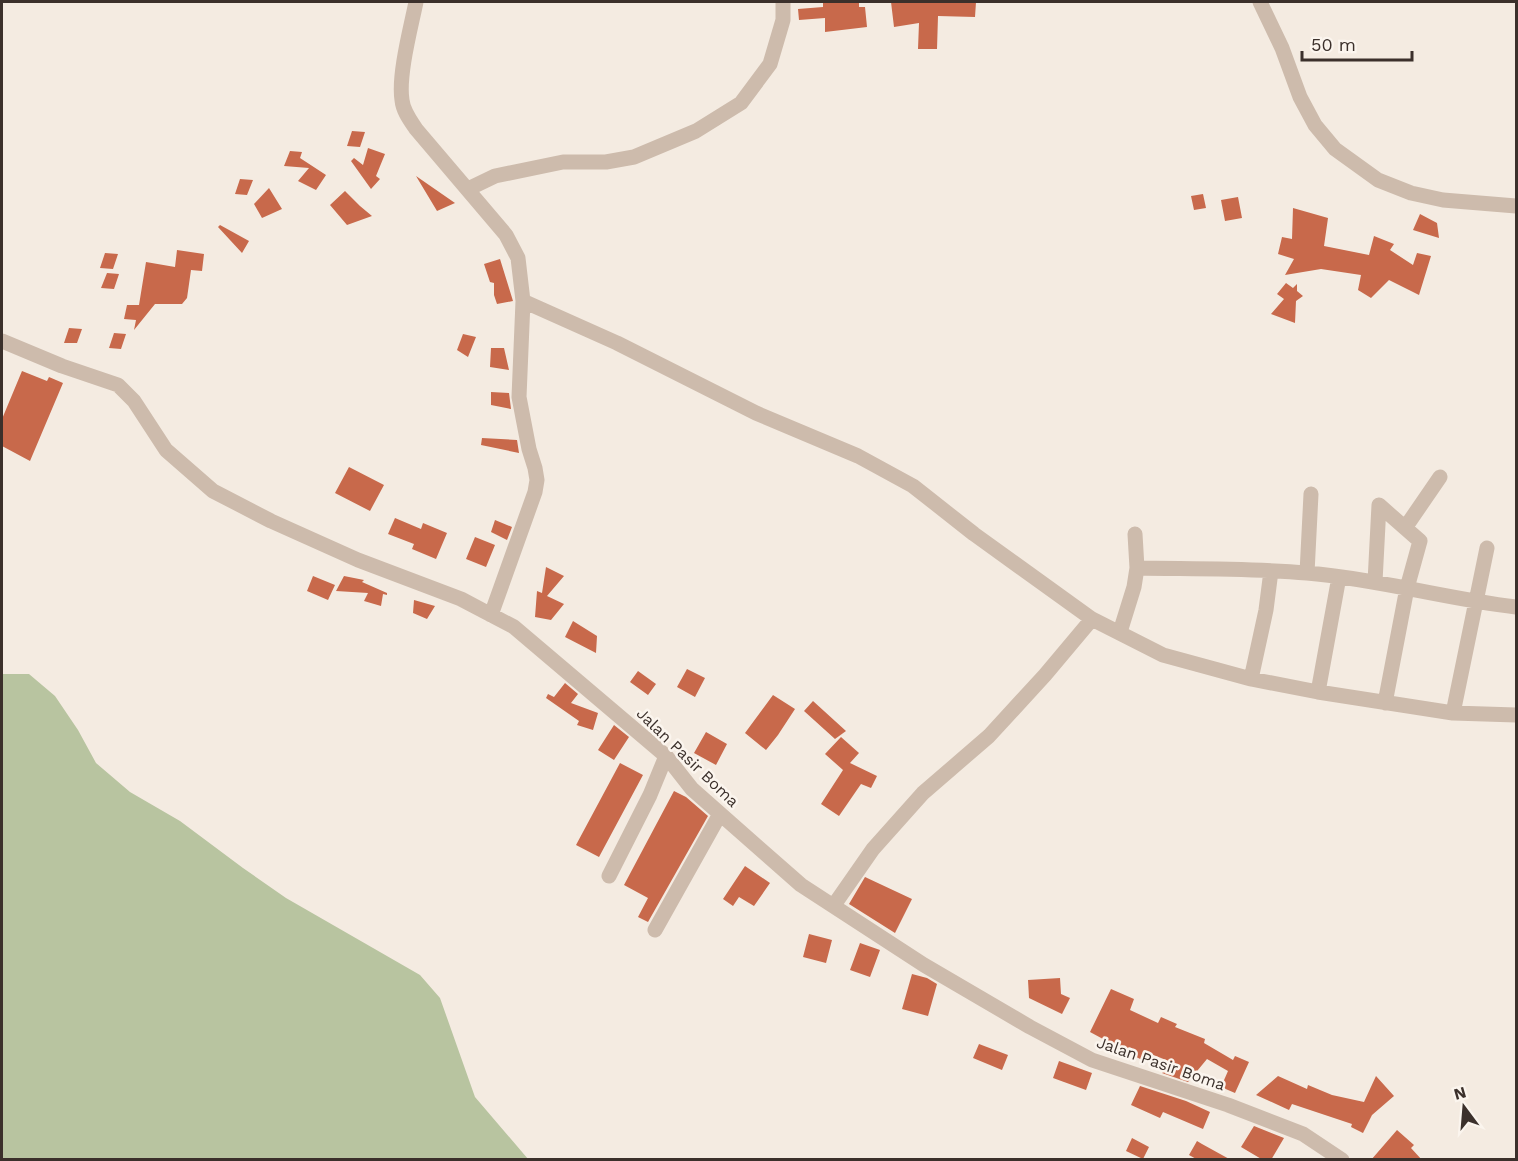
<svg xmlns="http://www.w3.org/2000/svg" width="1518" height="1161" viewBox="0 0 1518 1161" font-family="'Work Sans',sans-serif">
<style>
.green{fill:#b8c4a0}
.building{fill:#c8694b}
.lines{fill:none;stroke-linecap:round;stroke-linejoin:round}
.minor{stroke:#cdbbac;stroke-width:15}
.labels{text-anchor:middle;stroke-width:5;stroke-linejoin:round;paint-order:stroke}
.street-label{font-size:16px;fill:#3b302b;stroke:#fbf5ee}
</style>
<rect width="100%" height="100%" fill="#f4ebe1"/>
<path class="green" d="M2,674H29L55,696L78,730L96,763L130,792L180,821L243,868L286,898L420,975L440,998L475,1097L528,1159H2Z"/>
<path class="building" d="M823,2H859V7H865L867,27L825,32V18L799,20L798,9L823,7Z
M891,2H976L975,17L938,16L937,49H918L919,23L894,27Z
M352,131L365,132L360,147L347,146Z
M368,148L385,154L376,176L380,179L371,189L351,161L354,158L363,165Z
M290,151L302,152L300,158L326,175L316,190L298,181L309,168L284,166Z
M416,176L455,203L437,211Z
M240,179L253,180L247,195L235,194Z
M269,188L282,209L262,218L254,204Z
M345,191L360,206L372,216L347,225L330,205Z
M1203,194L1206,208L1194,210L1191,196Z
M1238,197L1242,218L1225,221L1221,200Z
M1293,208L1328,218L1324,246L1369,255L1374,236L1394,244L1390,250L1413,265L1417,253L1431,256L1419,295L1389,280L1371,298L1358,290L1361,275L1321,269L1285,275L1294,259L1278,254L1282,237L1292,239Z
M1420,214L1437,223L1439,238L1413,230Z
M220,225L249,241L242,253L218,227Z
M177,250L204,254L202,271L191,270L187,298L182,304H155L134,330L136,320L124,319L127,305H139L146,262L175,267Z
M105,253L118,254L113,269L100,268Z
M500,259L513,301L497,304L494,295V283L490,282L484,264Z
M107,273L119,274L114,289L101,288Z
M1286,283L1293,288L1297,284V291L1303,296L1296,301L1295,323L1271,314L1284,299L1277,294Z
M69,328L82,329L77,343H64Z
M114,333L126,334L121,349L109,348Z
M463,334L476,337L468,357L457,350Z
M491,348H504L509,370L490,367Z
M22,371L47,381L49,377L63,383L30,461L2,446V419Z
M491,392L509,393L511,409L491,405Z
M482,438L517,440L519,453L481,445Z
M349,467L384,485L370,511L335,493Z
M395,518L421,529L423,523L447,533L436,559L412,549L414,544L388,534Z
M495,520L512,527L507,540L491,532Z
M475,537L495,545L486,567L466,559Z
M546,567L564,576L547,596L564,604L551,620L535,617L537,591L542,593Z
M313,576L335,585L328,600L307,591Z
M344,576L364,580L362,582L387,593V595L383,594L381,606L364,601L368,593L336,591Z
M414,600L435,606L427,619L413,613Z
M573,621L597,636L596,653L565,637Z
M687,669L705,678L695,697L677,687Z
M638,671L656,684L648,695L630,682Z
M565,683L578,694L571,703L598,713L593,730L577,725L579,721L546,698L548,694L554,697Z
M773,695L795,709L778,735L766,750L745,733Z
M813,701L846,731L835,739L804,711Z
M614,725L629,737L614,760L598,750Z
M706,732L727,744L716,765L694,753Z
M841,737L859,753L850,763L877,776L871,788L861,784L839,816L821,804L843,770L825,754Z
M620,763L643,775L599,857L576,845Z
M674,791L686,797L708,816L648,922L638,917L648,898L624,885Z
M745,866L770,883L754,906L739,897L733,906L723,899Z
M865,877L912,899L895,933L849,904Z
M809,934L832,940L826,963L803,957Z
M860,943L880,950L870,977L850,970Z
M912,974L927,978L937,984L928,1016L902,1009Z
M1060,978L1061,994L1070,998L1062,1014L1029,998L1028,980Z
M1111,989L1134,999L1130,1010L1158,1023L1161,1017L1177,1024L1175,1027L1205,1039L1204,1043L1233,1060L1235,1056L1249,1062L1235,1093L1221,1087L1228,1071L1207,1059L1188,1082L1162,1073L1171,1062L1146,1052L1142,1060L1090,1032Z
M979,1044L1008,1055L1002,1070L973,1058Z
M1059,1061L1092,1073L1086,1090L1053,1078Z
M1278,1076L1307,1089L1308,1085L1332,1095L1364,1102L1376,1076L1394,1096L1372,1115L1363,1133L1351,1127L1352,1124L1292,1104L1289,1110L1256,1095Z
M1140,1086L1186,1101L1210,1112L1203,1129L1163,1112L1160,1118L1131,1105Z
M1254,1126L1284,1138L1271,1160H1263L1241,1147Z
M1397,1130L1414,1145L1411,1148L1422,1160H1371Z
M1132,1138L1149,1147L1143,1159L1126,1151Z
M1197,1141L1202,1144L1231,1160H1198L1189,1155Z"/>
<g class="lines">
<path class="minor" d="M416,2C411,27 398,75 402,100C403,111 410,120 416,129L506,235L518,258L523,301L519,397L529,449L535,468L537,480L535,492L491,615
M1260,2L1282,48L1300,97L1315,125L1335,149L1378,180L1411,193L1443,200L1516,206
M468,189L495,176L563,162H606L634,157L696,131L741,103L770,64L783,20V2
M523,301L617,343L756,413L858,456L913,486L974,534L1092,619L1163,655L1251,679L1318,692L1453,713L1516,715
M2,341L62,366L118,385L134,401L166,450L213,491L271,521L358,560L461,599L514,627L666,756L692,789L801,885L924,965L1030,1027L1092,1060L1228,1105L1303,1134L1342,1160
M1379,505L1420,541L1407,588L1385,703
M1405,528L1440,477
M1137,568C1194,569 1251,568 1307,573C1378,579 1446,599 1516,607
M1307,573L1311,494
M1375,582L1379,505
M1120,632L1134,587L1137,568L1135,534
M1251,679L1266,610L1271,571
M1318,692L1339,577
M1453,713L1487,548
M609,876L650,795L666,756
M834,905L873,849L923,793L989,736L1045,675L1092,619
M655,930L720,814"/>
</g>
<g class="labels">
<g class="street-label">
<text transform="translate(688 757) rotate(44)" y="6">Jalan Pasir Boma</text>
<text transform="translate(1161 1063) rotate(19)" y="6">Jalan Pasir Boma</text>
</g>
</g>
<rect width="1518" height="1161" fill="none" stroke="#3b302b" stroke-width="6"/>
<g transform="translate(1464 1107) rotate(344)" stroke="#fbf5ee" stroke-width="4.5" paint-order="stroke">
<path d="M0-4.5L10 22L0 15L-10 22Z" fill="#3b302b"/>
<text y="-9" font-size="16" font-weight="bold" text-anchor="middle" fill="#3b302b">N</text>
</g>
<path d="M1302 51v9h110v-9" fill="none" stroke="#3b302b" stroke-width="3"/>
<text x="1311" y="51" font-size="18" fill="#3b302b" stroke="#fbf5ee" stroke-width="4.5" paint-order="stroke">50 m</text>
</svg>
